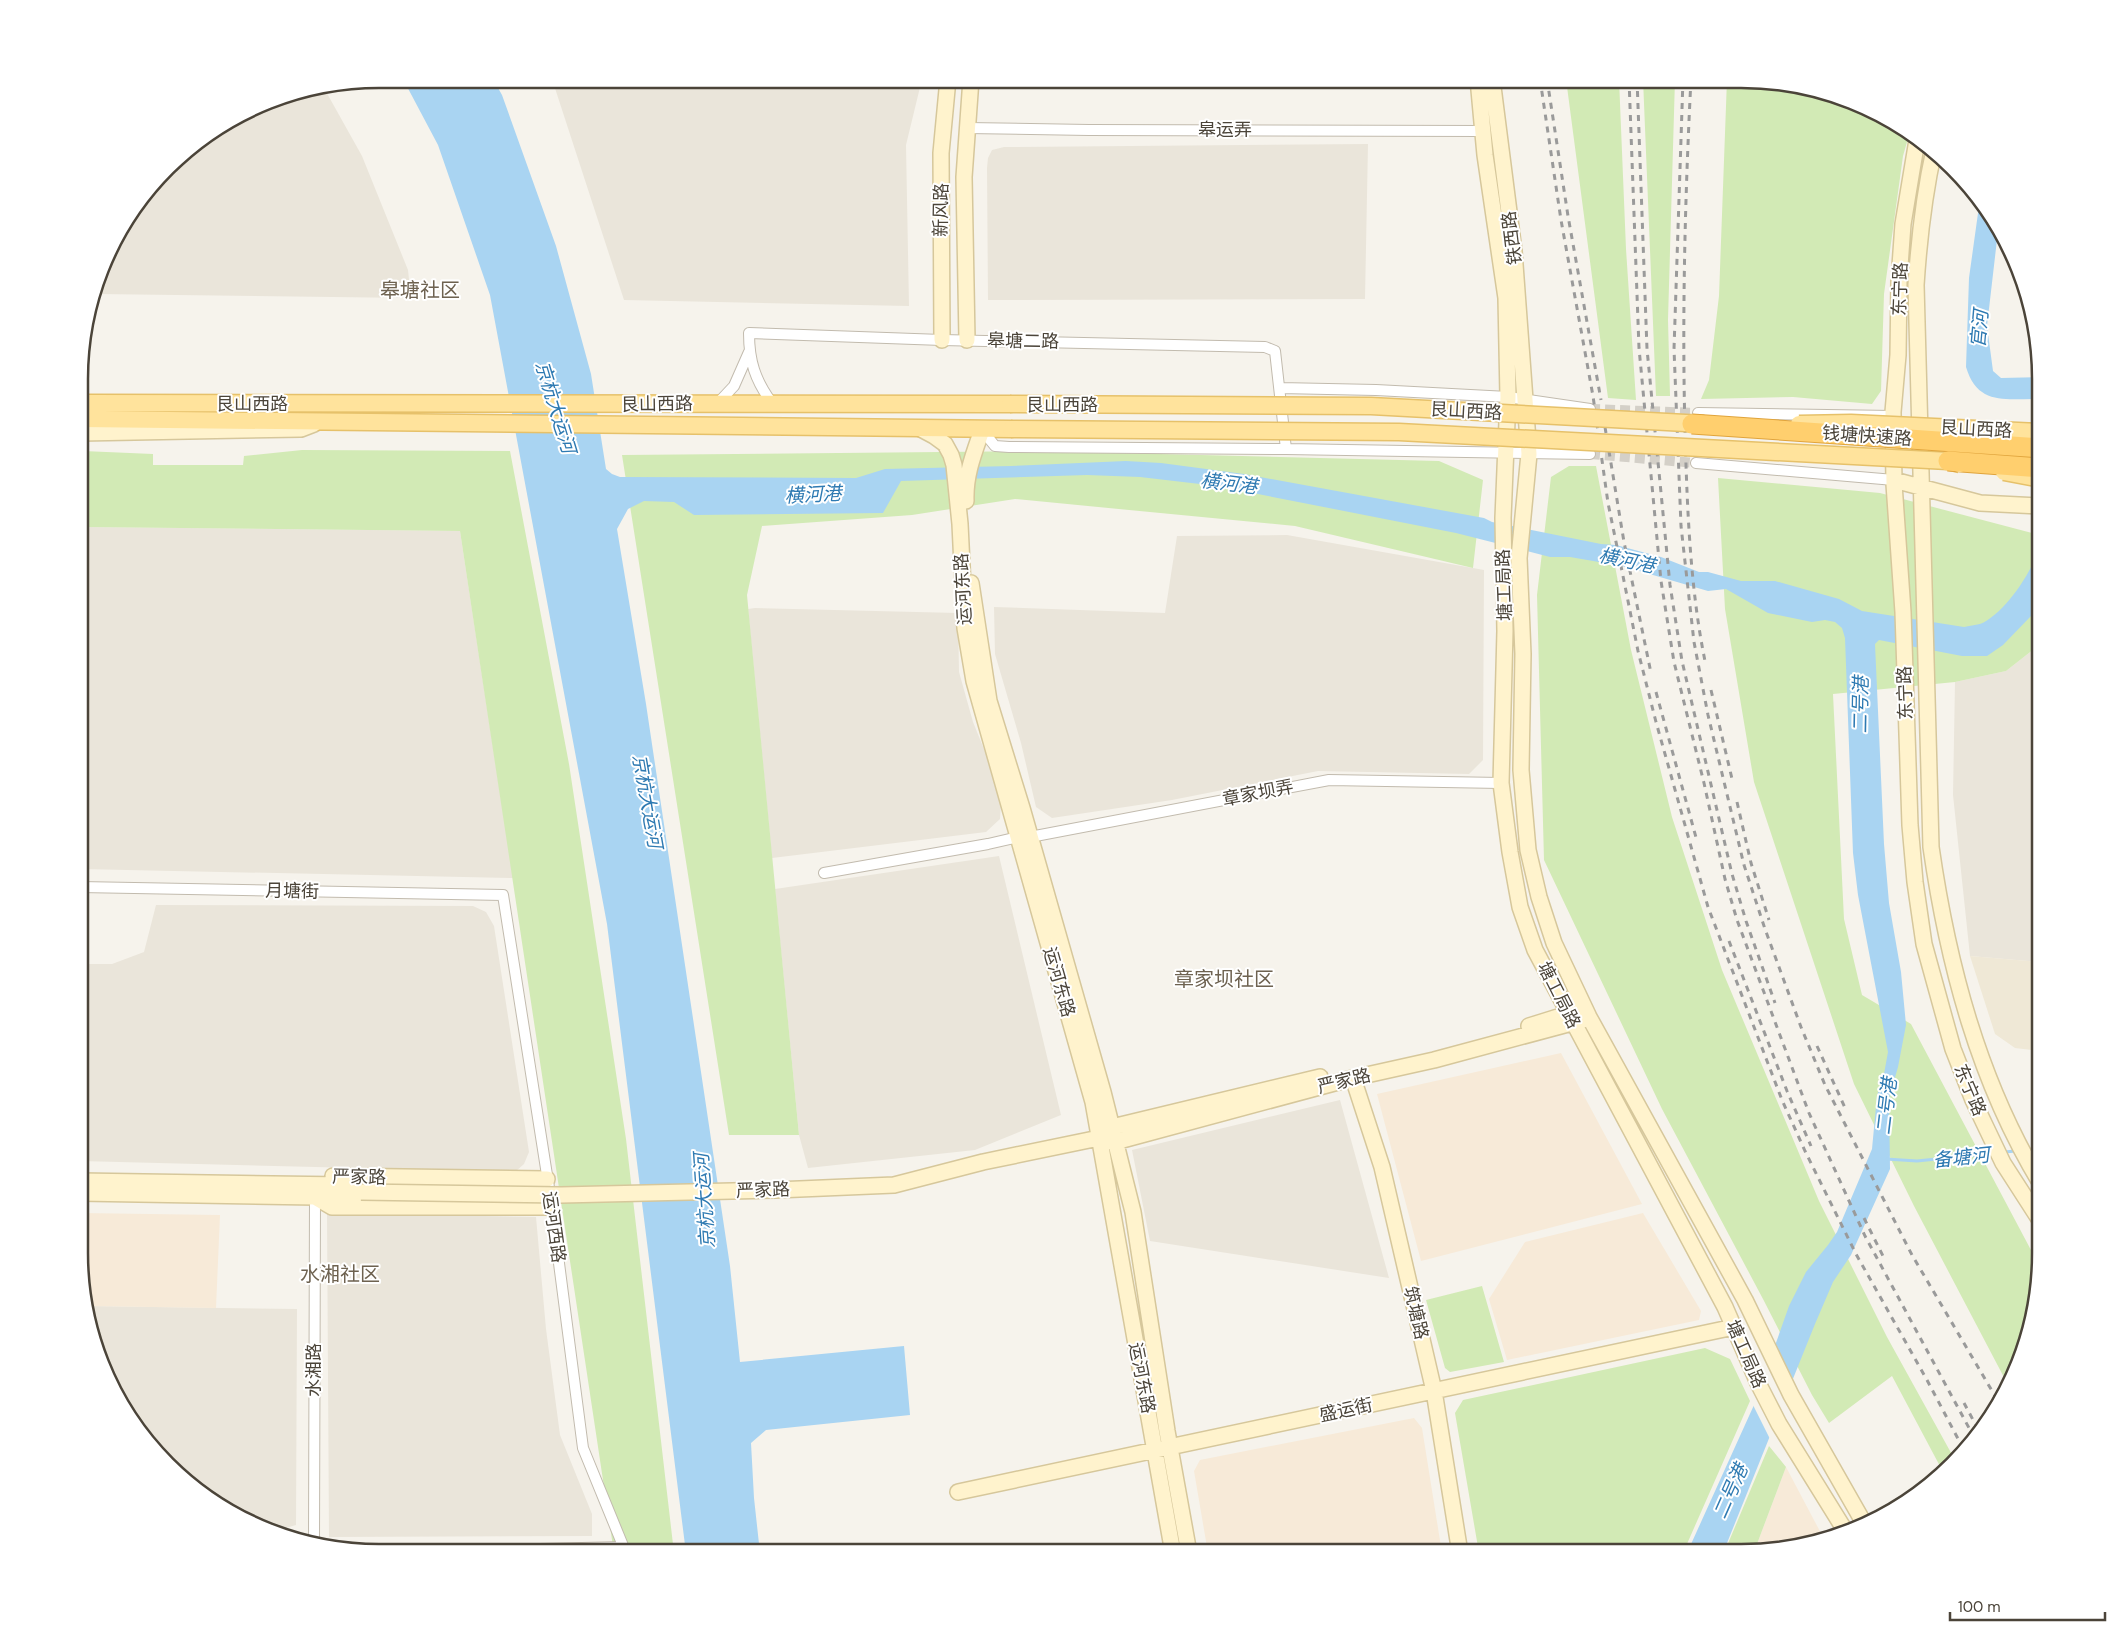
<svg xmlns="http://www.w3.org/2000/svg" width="2120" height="1632" viewBox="0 0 2120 1632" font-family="'DM Sans','Noto Sans SC',sans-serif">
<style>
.residential{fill:#eae5da}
.commercial{fill:#f7ead8}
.education{fill:#efe8d6}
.green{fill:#d2eab5}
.water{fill:#a9d4f2}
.pier{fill:#f6f3ec}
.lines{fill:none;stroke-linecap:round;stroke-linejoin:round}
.stream{stroke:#a9d4f2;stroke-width:3}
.street-tunnel{stroke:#d4d0c8;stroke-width:10;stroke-dasharray:10 5;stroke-linecap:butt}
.street-casing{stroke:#c2bbae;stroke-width:12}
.secondary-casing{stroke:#d6c79b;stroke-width:18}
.primary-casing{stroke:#e6c16a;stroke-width:19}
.street{stroke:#fff;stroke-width:10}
.secondary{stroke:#fff3cd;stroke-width:15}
.primary{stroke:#ffe39c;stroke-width:16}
.rail{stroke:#9a9a9a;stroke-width:3;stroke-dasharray:6 6;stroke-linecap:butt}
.secondary-bridge-casing{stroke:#d6c79b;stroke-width:18;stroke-linecap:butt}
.primary-bridge-casing{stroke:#e6c16a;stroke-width:19;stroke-linecap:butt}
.highway-bridge-casing{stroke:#e0a43c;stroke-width:21;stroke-linecap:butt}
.secondary-bridge{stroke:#fff3cd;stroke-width:15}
.primary-bridge{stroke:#ffe39c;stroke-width:16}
.highway-bridge{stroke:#ffcf6e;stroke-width:19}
.labels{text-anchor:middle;stroke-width:4;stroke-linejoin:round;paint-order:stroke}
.street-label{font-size:18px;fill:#4b4439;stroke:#fff}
.water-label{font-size:19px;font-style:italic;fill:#2e7ab2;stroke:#fff}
.quarter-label{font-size:20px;fill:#6e6250;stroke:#fff}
.rim{fill:none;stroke:#4b4439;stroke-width:2.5}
</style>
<rect width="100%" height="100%" fill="#f6f3ec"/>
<path class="residential" d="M552,79H922L906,145L909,306L624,300Z
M324,88L362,156L408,270L411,298L97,294L119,229L181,153L282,95Z
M1368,144L1365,299L988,300L987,168L988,158L992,150L1004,147Z
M81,527L460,531L513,878L80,869Z
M1287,535L1484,570L1483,760L1469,774L1318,771L1172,800L1052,818L1036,807L1021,743L995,654L994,607L1165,613L1177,536Z
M755,608L958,613L959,672L973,722L988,759L1001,803L1000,819L986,832L772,858L748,609Z
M2041,635V962L1970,956L1953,795L1955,682L2006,671L2034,649Z
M999,856L1061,1115L975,1150L808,1168L799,1135L775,889Z
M156,905L473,906L486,912L494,926L529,1152L524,1164L515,1172L80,1161V964H112L144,952Z
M1340,1100L1389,1278L1150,1241L1132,1150Z
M327,1213L536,1217L546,1329L560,1435L592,1514V1536L329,1537Z
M88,1306L297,1309L296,1525L272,1532L264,1531L181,1479L110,1386Z"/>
<path class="commercial" d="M1561,1053L1642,1204L1421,1261L1377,1094Z
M80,1213L220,1215L216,1308L88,1306L79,1273Z
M1643,1213L1701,1311L1699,1320L1507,1360L1489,1299L1525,1242Z
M1414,1418L1422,1428L1442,1553H1208L1194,1471L1200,1460Z
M1786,1467L1824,1539L1800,1547L1754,1552Z"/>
<path class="education" d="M1970,956L2041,962V1051L2015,1048L1995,1034Z"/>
<path class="green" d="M1566,79H1619L1626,249L1636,400L1608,398Z
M1643,79H1675L1668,320L1670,396H1656Z
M1727,79H1760L1856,101L1909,135L1903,156L1884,294L1881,391L1872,404L1793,397L1701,399L1709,380L1719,296Z
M302,450L510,451L569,764L626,1139L674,1553H614L460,531L81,527L83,451L153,454V465H243L244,456Z
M1039,451L1439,461L1483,480L1473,568L1295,526L1015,499L912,515L762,526L747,595L799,1135H729L622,455Z
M1569,466H1596L1631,650L1672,817L1722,970L1819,1201L1887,1337L1955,1460L1942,1470L1892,1376L1829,1423L1812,1395L1763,1299L1662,1109L1544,860L1537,595L1551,477Z
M1718,478L1880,493L2032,533L2041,573V635L2034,649L2006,671L1955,682L1833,694L1844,919L1862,995L1911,1024L2041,1269L2018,1368L2008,1385L1914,1206L1854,1084L1754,782L1725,609Z
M1482,1286L1504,1362L1450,1372L1445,1368L1426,1300Z
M1705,1348L1730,1359L1750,1401L1683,1553H1479L1455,1413L1463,1400Z
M1769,1446L1786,1467L1754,1552L1724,1553Z"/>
<path class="water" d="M403,79H493L502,95L556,246L591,374L606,469L612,474L620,477L856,478L885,469L1011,466L1126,461L1161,463L1244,474L1484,518L1492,522L1601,544L1616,545L1661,557L1699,572H1708L1741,581H1775L1839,599L1862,611L1964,627C1969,626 1975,625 1980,624C2005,614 2036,567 2041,541V600L2031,616L2003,645L1987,656H1962L1879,640L1875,644L1884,844L1889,903L1901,972L1906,1025L1898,1067L1889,1098L1890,1169L1851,1255L1833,1282L1815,1324L1723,1553H1687L1754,1405L1789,1306L1806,1272L1828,1245L1837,1232L1872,1149L1877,1096L1884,1074L1888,1052L1858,895L1853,853L1845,638L1842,628L1835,622L1825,620L1812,622L1768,613L1726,589L1708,591L1622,566L1570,557H1550L1456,533L1217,486L1140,477L1087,475L901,481L883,513L694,515L674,502L644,501L628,509L617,529L646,704L730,1266L740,1362L904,1346L910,1415L766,1430L751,1443L754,1498L760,1553H686L607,924L490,295L438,145Z
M1979,206L1998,231L1987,326L1993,371L2001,378L2041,377V399C2007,398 1978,407 1966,367L1969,278Z"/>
<path class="pier" d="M1773,1343L1794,1381L1770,1439L1752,1403Z"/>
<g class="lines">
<path class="stream" d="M2028,1150L2041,1148
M2003,1152L2017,1151
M1886,1159L1917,1161L1995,1153"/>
<path class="street-tunnel" d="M1590,409L1698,413
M1590,454L1696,463"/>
<g class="street-casing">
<path id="street" d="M967,128L1089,130L1484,131
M1280,388L1376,390L1508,397L1590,409
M718,403L734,386L749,352
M772,403C755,380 749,361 749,333L942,340L1265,347L1275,351L1286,449
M1698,413L1893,416
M982,430L995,446L1009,447L1286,449L1590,454
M1696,463L1894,480
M824,873L988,844L1018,837H1030L1329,780L1501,783
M80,887L503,895L550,1194L583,1448L626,1553
M314,1542L315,1197
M372,1553L624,1547"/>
</g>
<g class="secondary-casing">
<path id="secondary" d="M1478,79L1485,155L1506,298L1508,397L1503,518L1505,631L1501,783L1510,852L1520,907L1535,950L1725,1307L1758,1383L1779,1424L1846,1532
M1492,79L1514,251L1529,454L1519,558L1523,654L1521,770L1528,850L1539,897L1554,943L1589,1017L1745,1300L1791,1395L1865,1525
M1917,140L1903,224L1899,280L1898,355L1893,412L1894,484L1903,612L1910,825L1915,882L1924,944L1953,1049L1973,1100L2003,1163L2041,1222
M1934,150C1924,195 1919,239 1916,285L1931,847C1948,965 1979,1082 2041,1184
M942,340L941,153L948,79
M967,340L964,177L971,79
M919,428L934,436L945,444L951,455L954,465L960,524L965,628L974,681L1093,1102L1173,1553
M81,433L301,429L314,424
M1894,480L1980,503L2041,506
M966,501C965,475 974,453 982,430
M971,583L989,701L1022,808L1103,1092L1133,1212L1167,1431L1189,1553
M1529,1026L1577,1011
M1353,1078L1382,1167L1434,1391L1460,1553
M1104,1134L1112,1127L1320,1077
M333,1176L547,1179
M80,1181L345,1185L361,1192
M776,1190L894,1185L983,1162L1099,1138L1115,1142L1353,1078L1434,1060L1583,1020
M80,1193L315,1197H346L361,1192
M315,1197L332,1207H551
M958,1492L1734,1327"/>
</g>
<g class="primary-casing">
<path id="primary" d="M81,403L1010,404
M81,419L1011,429"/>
</g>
<use href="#street" class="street"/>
<use href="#secondary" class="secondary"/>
<use href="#primary" class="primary"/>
<path class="rail" d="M1540,79L1561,220L1593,396L1608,503L1622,571L1638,651L1656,722L1708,907L1782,1100L1805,1151L1856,1254L1927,1380L1965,1452
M1547,79L1568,216L1601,400
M1629,79L1639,348L1661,581L1674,662L1704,783L1725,879L1737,920L1809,1113L1865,1236L1975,1439
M1637,79L1647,349L1670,585L1682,661L1732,874L1746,921L1775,1003
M1683,79L1674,349L1681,526L1694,642L1708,715L1744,865L1765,929L1801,1027L1825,1085L1912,1255L1998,1401
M1691,79C1685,197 1682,314 1685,431C1687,505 1690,588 1705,661
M1605,427L1624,542L1651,673
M1711,690L1733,783
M1656,692L1697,841
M1737,802L1751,863L1769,920
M1729,941L1787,1091L1811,1146
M1817,1046L1846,1110
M1864,1218L1885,1260
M1964,1403L1979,1431"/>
<g class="secondary-bridge-casing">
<path id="secondary-bridge" d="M361,1192L561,1195L776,1190"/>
</g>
<g class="primary-bridge-casing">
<path id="primary-bridge" d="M1010,404L1371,406L1704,424
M1799,424L1851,423L2041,432
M1011,429L1399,432L1948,461L1960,464
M2004,472L2041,479"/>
</g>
<g class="highway-bridge-casing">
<path id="highway-bridge" d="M1692,424L2041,448
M1948,461L2041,468"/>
</g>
<use href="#secondary-bridge" class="secondary-bridge"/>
<use href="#primary-bridge" class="primary-bridge"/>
<use href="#highway-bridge" class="highway-bridge"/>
</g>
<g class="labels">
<g class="street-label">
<text x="1225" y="136">皋运弄</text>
<text transform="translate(941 210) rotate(-89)" y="6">新风路</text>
<text transform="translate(1512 238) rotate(-97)" y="6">铁西路</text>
<text transform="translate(1900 289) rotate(-88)" y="6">东宁路</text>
<text transform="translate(1023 341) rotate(1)" y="6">皋塘二路</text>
<text x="252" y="410">艮山西路</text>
<text transform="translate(657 404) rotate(-1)" y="6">艮山西路</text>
<text x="1062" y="411">艮山西路</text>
<text transform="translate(1466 411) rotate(3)" y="6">艮山西路</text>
<text transform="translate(1976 429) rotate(3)" y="6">艮山西路</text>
<text transform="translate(1867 436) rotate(4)" y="6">钱塘快速路</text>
<text transform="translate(1504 585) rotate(-92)" y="6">塘工局路</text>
<text transform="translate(963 589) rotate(-93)" y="6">运河东路</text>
<text transform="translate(1905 693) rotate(-92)" y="6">东宁路</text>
<text transform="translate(1258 793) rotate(-11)" y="6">章家坝弄</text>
<text transform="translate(292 891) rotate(1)" y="6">月塘街</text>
<text transform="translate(1059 982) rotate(74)" y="6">运河东路</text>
<text transform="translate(1559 995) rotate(63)" y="6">塘工局路</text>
<text transform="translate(1344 1081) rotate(-14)" y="6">严家路</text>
<text transform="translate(1970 1090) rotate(67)" y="6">东宁路</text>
<text transform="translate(359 1177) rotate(1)" y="6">严家路</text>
<text transform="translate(763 1190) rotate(-2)" y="6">严家路</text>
<text transform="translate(554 1227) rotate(82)" y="6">运河西路</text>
<text transform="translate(1416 1313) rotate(77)" y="6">筑塘路</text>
<text transform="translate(1746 1354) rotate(66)" y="6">塘工局路</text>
<text transform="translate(314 1370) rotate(-90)" y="6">水湘路</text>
<text transform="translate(1142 1378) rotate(79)" y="6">运河东路</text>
<text transform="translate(1346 1410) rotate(-12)" y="6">盛运街</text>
</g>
<g class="water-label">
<text transform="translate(1979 329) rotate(-85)" y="7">官河</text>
<text transform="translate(556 407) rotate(73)" y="7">京杭大运河</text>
<text transform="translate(1229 483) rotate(7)" y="7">横河港</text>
<text transform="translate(813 494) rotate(-3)" y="7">横河港</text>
<text transform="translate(1627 560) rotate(12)" y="7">横河港</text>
<text transform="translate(1860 705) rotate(-89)" y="7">二号港</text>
<text transform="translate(648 801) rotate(80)" y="7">京杭大运河</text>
<text transform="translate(1886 1106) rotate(-83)" y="7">二号港</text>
<text transform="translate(1961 1157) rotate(-6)" y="7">备塘河</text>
<text transform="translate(704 1201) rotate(-94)" y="7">京杭大运河</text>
<text transform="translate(1730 1491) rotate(-66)" y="7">二号港</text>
</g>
<g class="quarter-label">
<text x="420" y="297">皋塘社区</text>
<text x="1224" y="986">章家坝社区</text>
<text x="340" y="1281">水湘社区</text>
</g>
</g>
<path d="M0 0H2120V1632H0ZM379 88H1741A291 291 0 0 1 2032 379V1253A291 291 0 0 1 1741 1544H379A291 291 0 0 1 88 1253V379A291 291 0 0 1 379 88Z" fill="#fff" fill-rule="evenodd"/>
<path class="rim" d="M379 88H1741A291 291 0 0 1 2032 379V1253A291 291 0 0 1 1741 1544H379A291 291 0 0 1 88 1253V379A291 291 0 0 1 379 88Z"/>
<path d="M1950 1612v8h155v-8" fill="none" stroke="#4b4439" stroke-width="2.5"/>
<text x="1958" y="1612" font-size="15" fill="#4b4439" stroke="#ffffff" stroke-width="4" paint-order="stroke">100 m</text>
</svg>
